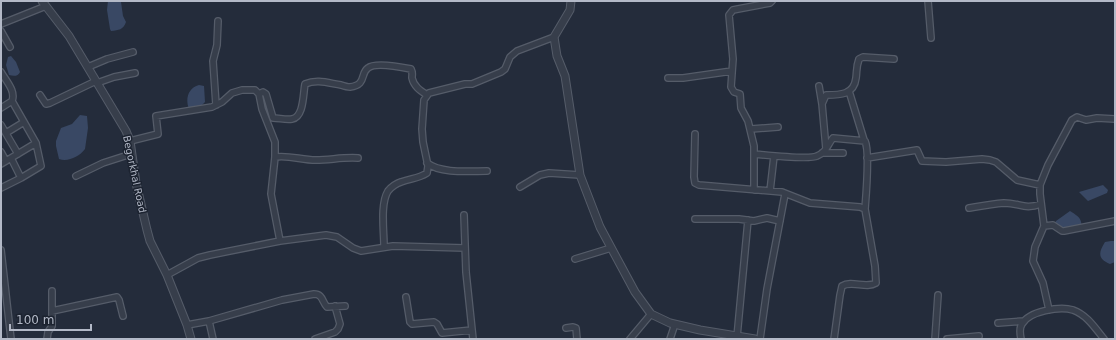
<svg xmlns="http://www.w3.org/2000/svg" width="1116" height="340" viewBox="0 0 1116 340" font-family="'DejaVu Sans',sans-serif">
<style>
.water{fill:#394864}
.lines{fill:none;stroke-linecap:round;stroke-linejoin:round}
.minor-casing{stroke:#555c69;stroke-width:8}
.tertiary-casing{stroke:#555c69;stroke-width:9}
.minor{stroke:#373e4b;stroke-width:5.5}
.tertiary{stroke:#373e4b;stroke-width:7}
.labels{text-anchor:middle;stroke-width:3;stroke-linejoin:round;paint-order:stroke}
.street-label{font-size:10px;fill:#b3b9c7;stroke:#1c2330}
</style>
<rect width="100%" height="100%" fill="#242c3b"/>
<path class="water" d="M108,1L121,2L123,16L126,22C123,30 119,30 111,31L110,29L107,10Z
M11,56L16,62L20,72C18,77 13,76 9,75L6,65L8,57Z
M199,85L204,86L205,102L198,109H189C185,99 188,88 199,85Z
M80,115L87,116L88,128L85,149C79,157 68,162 59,159L56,146V141L61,128L72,124Z
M1103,185L1108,190L1107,193L1088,201L1079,192Z
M1070,211C1076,215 1083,218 1081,227L1071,228L1060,233L1053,228L1056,221Z
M1111,241H1115V262L1110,264C1098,259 1098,253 1105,242Z"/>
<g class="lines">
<g class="minor-casing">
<path id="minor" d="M928,1L931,38
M1,24L46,6
M1,31L10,47
M88,67L107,59L133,52
M1,72C6,81 16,91 12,101
M668,78H683L732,71
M97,83L114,77L135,73
M819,86L822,104
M849,91L864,140
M259,94L263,92L266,94L273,118C279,118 286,120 292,119C304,117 303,94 305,84C317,79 328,83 341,85C344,86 348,87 350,87C367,85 360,73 368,68C375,62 401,67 411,69C413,73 412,74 412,78C414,87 421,91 427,95
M40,95L46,104L50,103L96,81
M216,105L213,61L217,45L218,21
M1,108L12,101L36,143L41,166L21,178L1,188
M1,125L18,154
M751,129L778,127
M6,133L24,122
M695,134L694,177L695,183L699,185L782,192L810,203L860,207L865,209L875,266L876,283C866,289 852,280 842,286L840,295L834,339
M130,141L158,134L156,116L212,107L222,102L232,93L242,90H255L259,94L262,109L275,142V157L271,194L280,241
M826,149L822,104L826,95C840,95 854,95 856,78C857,71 856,67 859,59L863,57L894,59
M1,152L6,161
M822,153H843
M754,154C765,155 809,160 817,156C827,152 827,145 833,138L865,141C870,151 866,196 865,209
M275,157C290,155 301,160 316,160C330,160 343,157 358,158
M11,158L21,178
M867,158L917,150L922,161L946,162L982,159L990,160L996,162L1017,180L1040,185
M427,163C441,174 470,171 487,171
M1,164L36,143
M76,176L103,163L131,154
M520,187L540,175L549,173L580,175
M754,190V146L748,121L741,108L740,94L734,92L731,87L733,59L729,15L733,10L738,9L770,3L772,1
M770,191L774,156
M969,208C981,206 992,204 1004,203C1020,203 1024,210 1041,204
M464,215L466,272L473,339
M695,219H739L754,221L767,218L780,221
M1044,226L1053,225L1062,231H1064L1115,221
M384,246C384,231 380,204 388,191C391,187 397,183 401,182C411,178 418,179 427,173L428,166L423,142L422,129L424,100L429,93L465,84H472L501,72L505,69L510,57L517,51L554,37
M1,250L11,339
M575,259L611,248
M167,275L198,258L210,255L280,241L326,235L337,237L353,248L361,251L393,246L465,248
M406,297L410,322L412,324L434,322L437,324L442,333L472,330
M1049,310L1043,283L1033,261L1035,247L1044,226L1040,194V185L1048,165L1072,120L1077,117L1086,120L1097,118L1115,119
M52,311L117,297L119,300L123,316
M209,321L282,300L314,294C323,294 322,302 327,307L345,306
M998,323L1024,321
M187,325L209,321L213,339
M566,328L573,327L576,328L577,339
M737,337L748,220
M47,339L48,332L52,326V291
M315,339L335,332L338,329L340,324L335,306
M630,339L651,314
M670,339L675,324
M760,339L767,289L785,194
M935,339L938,295
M947,339L979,336
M1021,339C1020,334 1019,328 1022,324C1029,311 1060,306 1073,310C1087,315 1095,328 1104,339"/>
</g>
<g class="tertiary-casing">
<path id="tertiary" d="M42,1L69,36L126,131L130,141L136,183L147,230L150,241L167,275L187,325L191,339
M571,1L570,10L554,37L557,56L565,76L580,175L600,227L635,292L651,314L670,323L700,330L755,339"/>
</g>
<use href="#minor" class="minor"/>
<use href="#tertiary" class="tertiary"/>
</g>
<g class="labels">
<g class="street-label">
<text transform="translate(135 174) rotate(78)" y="4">Begorkhal Road</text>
</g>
</g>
<rect width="1116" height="340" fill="none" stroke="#b3b9c7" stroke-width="4"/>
<path d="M10 324v6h81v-6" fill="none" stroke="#b3b9c7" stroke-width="2"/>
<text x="16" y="324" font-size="12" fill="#b3b9c7" stroke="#1c2330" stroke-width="3" paint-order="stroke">100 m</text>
</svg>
